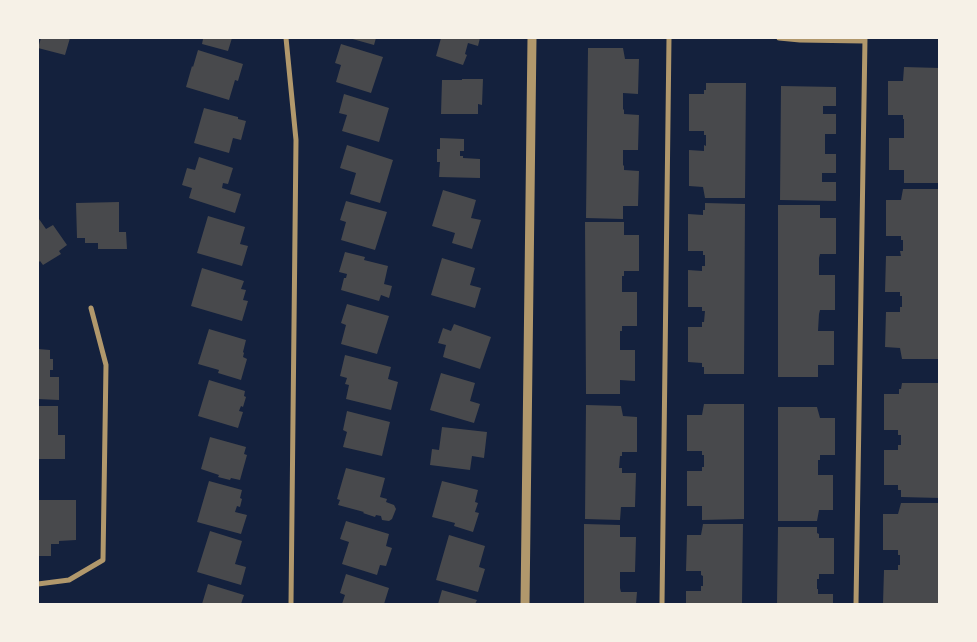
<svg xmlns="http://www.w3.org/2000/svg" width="977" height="642" viewBox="0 0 977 642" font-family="'Titillium Web',sans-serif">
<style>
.building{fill:#48494c}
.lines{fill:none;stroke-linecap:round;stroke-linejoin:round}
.minor{stroke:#b1986c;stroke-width:5}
.tertiary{stroke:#b1986c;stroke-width:9}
</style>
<rect width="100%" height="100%" fill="#14213d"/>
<path class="building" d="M41,38H70L65,55L38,48Z
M198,38H232L228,51L202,44L203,39Z
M349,38H376L374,45Z
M441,38H480L478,46L468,43L465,54L467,55L463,65L436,56Z
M341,44L383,57L371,93L336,82L341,65L335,63Z
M588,48H623L625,59H639L638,94L623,93V109L624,110V114L639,115L638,150H623V165L624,166V170L639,171L638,206H623V219L586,218Z
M198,50L243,64L238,81L235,80L229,100L186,87L192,66L193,67Z
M904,67L940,68V183H904V170H889V138H904V119H903V115H888V81H903Z
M462,79H483L482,105L478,104V114H441L442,80H462Z
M706,83H746L745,198H705L703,187L689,186V150L704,151V145L706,146V135H704V131H689V94H704V90H706Z
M781,86L836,87V106H823V114H836V134H825V154H836V173H822V182H836V201L780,200Z
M344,94L389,108L379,142L342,131L347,115L339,113Z
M204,108L238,117V119L246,121L241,140L233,138L229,153L194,143Z
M440,138L464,139V151H460V156H463V158L480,159V178L439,177L440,162H437V149H440Z
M347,145L393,160L380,203L350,194L356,173L340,168Z
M199,157L233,168L228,184L223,183L222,188L241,194L235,213L189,198L192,188L182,185L187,168L195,170Z
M903,189H940V359H902L900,348L885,347L886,312H900V307H902V296H900V292H885L886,256H901L900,251H903V240H901V236H886V200H901Z
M443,190L476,200L471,218L481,220L472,249L452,243L455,233L432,226Z
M346,201L387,212L375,250L341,240L346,222L340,220Z
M119,202V232H126L127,249H98V243H85V238H77L76,203Z
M705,203L745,204L744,374H704V367H702V363L688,362V327H702V322H704L705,311H702V307H688V270L702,271V266H705V255H703V251H688V214L703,215V210H705Z
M778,205H820V218H836V254H820L819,258V275H835V310H820L819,314L818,331H834V365H818V377H778Z
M208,216L245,227L240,244L248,246L242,266L197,253Z
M39,219L46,229L53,225L67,245L59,251L61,254L43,265L40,261L38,263V220Z
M585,222H624V235H639V271H624V276H622V292H637V326H622V331H620V350H635V381L620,380V394H586Z
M345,252L365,257L364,260L388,266L384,284L392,286L389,298L381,295L379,301L341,290L344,278H346L347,274L339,272Z
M442,258L475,268L470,285L481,288L475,308L431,295Z
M202,268L244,281L241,289L246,290L243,300L248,301L242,321L191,306Z
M347,304L389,316L377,354L341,344L346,325L341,323Z
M454,324L491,337L480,369L443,357L446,345L438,343L443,328L451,331Z
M209,329L246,340L243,352L244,353L243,357L247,359L241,380L218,373L219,370L198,364Z
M38,349L50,350V359H53V370H50V377H59V400L38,399Z
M345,355L391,367L388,379L398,382L391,410L346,399L349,385L345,384L347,378L340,376Z
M441,373L475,383L470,401L480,404L474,423L430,410Z
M209,380L245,391L244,396L246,397L243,407L241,406L239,411L243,412L238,428L198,416Z
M902,383H940V498L901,497V490H898V485H884V450H898V445H901V435H898V430H884V394H899V389H901Z
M704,404H744V519L702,520V506H687V471H702V467H704V455H702V451H687V415H702Z
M586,405L621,406L623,416L637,417V452H622V456H620L619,468H622V473H636L635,507H621L620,520L585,519Z
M38,406H58V435H65V459H38Z
M778,407H817L820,418H835V455H820V460H818V475H833V510H819L817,521H778Z
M347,411L390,422L382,456L343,447L347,432L343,430Z
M442,427L487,432L484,458L472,456L470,470L430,465L432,449L439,450Z
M210,437L246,447L244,454L247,455L240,480L231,478L230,480L218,477L219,475L201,469Z
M346,468L385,478L380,497L387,499L386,502L394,505L396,509L392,519L389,521L382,520L381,516L376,515L375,517L363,513L364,512L338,505L340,500L337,499Z
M209,481L242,490L240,498L242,499L240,507L237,506L235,512L247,515L241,534L197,522Z
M442,481L478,490L475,502L478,503L475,512L479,513L473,532L454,526L455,523L432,517Z
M38,500H76V540L59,541V544H51V556H38Z
M901,503H940V604H883L884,570H898V565H900V555H898V550H883V514H898Z
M346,521L389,534L386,546L392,548L386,566L380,565L377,575L342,564L349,542L340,539Z
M584,524L620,525V537H636L635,572H620V588L621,592H637L636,604H584Z
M703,524H743L742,604H686V591H701V586H703V576L701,575V571H686L687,535H701Z
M778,527H817V533L819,534V538H834V574H819V579H817V589H818V594H833V604H777Z
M210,531L242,541L235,564L246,567L241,585L197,572Z
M449,535L485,546L479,567L485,569L478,592L436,580Z
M346,574L389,588L384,604H342L345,595L340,593Z
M208,584L244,595L241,604H202Z
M442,590L477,600L475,604H438Z"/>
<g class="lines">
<path class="minor" d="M286,38L296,140L291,604
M779,38L800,40L864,41
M38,584L69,580L103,560L106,365L91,308
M662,604L669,38
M856,604L865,38"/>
<path class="tertiary" d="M525,604L532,38"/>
</g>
<rect width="977" height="642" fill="none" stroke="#f6f1e7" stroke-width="78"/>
</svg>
